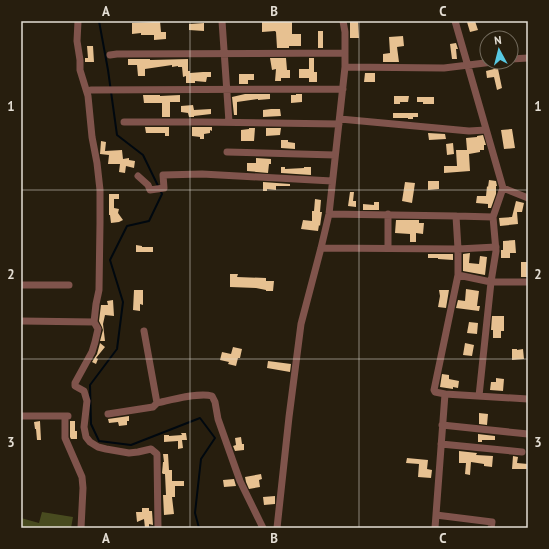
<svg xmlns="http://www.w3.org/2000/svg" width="549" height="549" viewBox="0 0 549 549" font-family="'PT Sans',sans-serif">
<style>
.green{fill:#484b1f}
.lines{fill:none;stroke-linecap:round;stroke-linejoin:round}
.stream{stroke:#00080f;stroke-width:2}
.building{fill:#e7c191}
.street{stroke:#80544c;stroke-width:7}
.grid{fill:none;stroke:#e4ded4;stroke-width:1;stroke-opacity:0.55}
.neatline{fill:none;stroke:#e4ded4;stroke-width:1.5}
.grid-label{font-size:13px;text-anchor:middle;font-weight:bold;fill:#e4ded4}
</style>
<rect width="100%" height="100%" fill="#271e0e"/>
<path class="green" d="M42,512L73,517L71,528H21V518L39,523Z"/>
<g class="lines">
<path class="stream" d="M99,21L108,70L117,135L143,155L162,194L149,221L127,226L110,260L123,302L117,349L90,385L91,424L99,441L131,445L200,418L215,438L201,459L195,513L199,528"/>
</g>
<path class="building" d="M153,21H160L161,32H166V39L154,40V35H141V33L132,34V23L153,22Z
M262,21H267V22L278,21H292V34H301V46H289V48H277L276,32L275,31L262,32Z
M350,21H358L359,38H350Z
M472,21H475L478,30L470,32L467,22Z
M204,23V31L189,30V24Z
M318,31H323V48H318Z
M403,36L404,46L397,47L399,62H383V54L390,53L389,37Z
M456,43L458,49H456L457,59H452L450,44Z
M87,46H93L94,62H85V58H88Z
M270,58H286L287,70H290V78H281V81H275L276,69L272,70Z
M309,58H314V72H317V82H309V78H299V69H309Z
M128,59H150V60L188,59V71H190V73L203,72H211V77H207L206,82L195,81V83H186V76L183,77L182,67H178V66L172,67V65L145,69V76H138L137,65H128Z
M497,64L502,88L497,90L494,77L487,78L486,71L494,69L493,67Z
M365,73H375V82H364Z
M239,74H254V80H248V84H239Z
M245,94H270V99L258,100V99L237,102V115H234L232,97Z
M296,94H302V102L291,103V95H296Z
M143,95H160V96L180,95V102H170V117H162V103H144Z
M394,96H409L408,102H400V104H394Z
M417,97H434V104H423V102H417Z
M193,105L194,110L211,109V114L194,116V117H189L188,113L181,112V106Z
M271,109H280L281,116L263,117V110Z
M393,113H418V117H413V119H408V118H393Z
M145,127H169V136H165V133H146Z
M192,127H212V131L210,130V133L204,134V139H200V137L192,136Z
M249,128H255L254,141H241V130L249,129Z
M266,128H281L280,135L266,136Z
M512,129L515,148L504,149L501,130Z
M428,133L445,134L446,139L429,140Z
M483,135L486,145H484V150H480V152L469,154L470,171L444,173V166H457L456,150H467L466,138L477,137V136Z
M281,140H288V142L295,143V149L281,148Z
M101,141L106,142L105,151L122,150L123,159L129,158V160L135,161L134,168L126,166L125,173L119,172L120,164H108L109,155L100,154Z
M453,143L454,154L447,155L446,144Z
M256,158L271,159V164H269L268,173L247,171V163H256Z
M281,167H285V169L304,168V167H311V175L281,173Z
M489,180L496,181L497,186H496V194L491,208H488V204L476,203L477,196H486L487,186L488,187Z
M428,181H439V189L428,190Z
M263,182L290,184V186H276V190L267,189V191H263Z
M405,182L415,183L412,203L402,201Z
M350,192H354L353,201H356V207L348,206Z
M109,194H119V199H114V208L119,209L118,213L123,220L119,222L111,223L110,215H109Z
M315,199L321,200L320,212H322L320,226L319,225L318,231L301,229L303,220L312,221V211H314Z
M516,201L524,203L522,212H517L518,224L500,226L499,218L512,217Z
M374,202H379V210H363V204L374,205Z
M396,220H419V223H424L423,234L416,233V242H410V234L395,233Z
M515,240L516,253H510V258H501V250H503V241Z
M136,245L142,246V247H153V252H136Z
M470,253L469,263L479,264L480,256L487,257L485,275L463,271V254Z
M428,254H453V260L438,259V258H428Z
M521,262H528V277H521Z
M230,274H238L237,277L266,278V281H274L273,291H266V290L256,288L230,287Z
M466,289L479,291L477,306H480L479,311L456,308L458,300L465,301Z
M134,290H143V305L140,304V311L133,310Z
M439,290H449L446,308L438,307L440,296Z
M113,300L114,316L105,315L103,324L105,341H100L103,330L102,327L99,321L101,305H108L107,301Z
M492,316H504V331H501V338H493V330H491Z
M469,322L478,323L477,334L467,333Z
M100,343L105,347L96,358L98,359L96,364L92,362L97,354Z
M465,343L474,345L472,356L463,355Z
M233,347L242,349L240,358H238L236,366L228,364L229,362L220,360L222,352L231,354Z
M512,349H517V350L523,349L524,359L512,360Z
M268,361L291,364L290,372L267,368Z
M442,374L449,375V379L459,381L458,388L453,387V389L440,387Z
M496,378L504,379L503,391L490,390L491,382H496Z
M479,413L488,414L487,425L479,424Z
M129,416V421H127V425L119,426L118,422L109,423L108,419Z
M40,421L41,440H37L36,429H35L34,422Z
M70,421H75V431H77V439H71L70,437Z
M181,433H186L187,440H182L183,448L178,449V441L164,442V435H169V436L182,435Z
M478,434L495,436V440H482V442H478Z
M241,437L242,444H244V450L235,451L233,446L236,445L235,438Z
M459,451L477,453L476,455L493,456L492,467L484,466V464L471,462L470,475L465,474L466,463H459Z
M163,454H168L169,470H172V481H184V486H175V497H172L174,514L164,515L163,495H166L165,474H163L162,473L163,462H164Z
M513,456L518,457L517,463L528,464V469H512Z
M407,458L428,460L427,469L432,470L431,478L418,477L419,464L406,463Z
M261,474L262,479L259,480L260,487L249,489L246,482L245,477Z
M234,479L236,486L224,487L223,480Z
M275,496V504L264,505L263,497Z
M142,508H149V511H152L153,525L149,524V528H145L144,519L137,522L136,512H142Z"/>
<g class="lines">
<path class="street" d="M78,21L77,41L80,60V70L88,96L92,137L97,163L100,190V223L99,290L96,304L94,322L98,329L95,342L92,352L75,383V386L84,391L87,401L84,427L86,437L90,442L98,447L106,449L129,453L138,452L151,449L157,454L158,528
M222,21L229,122
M455,21L503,188L528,198
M110,55L117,54L345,53
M511,59L528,58
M345,67L444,68L493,62
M91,90L343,89
M340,119L469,131L486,130
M124,122H202L339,124
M227,152L335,155
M138,176L148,185L150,190L164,188L163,175L202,174L332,181
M329,214L456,216L493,217L503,188
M388,214V248
M321,248L458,249L496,247
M458,275L491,282H528
M21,285H69
M21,321L94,322
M144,331L157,403C171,400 199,392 212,396L215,402L218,419L240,481L263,528
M445,394L528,399
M479,396L491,282L496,251L493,217
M108,414L153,407L157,403
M21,416H68
M65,416V438L82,477L83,488L81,528
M442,425L528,434
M441,444L522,452
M436,515L492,522L491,528
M277,528L289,417L301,324L321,248L329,214L345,67V32L343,21
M435,528L445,394L435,392L434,390L458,275V249L456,216"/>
</g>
<path class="grid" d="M190,21V528M359,21V528M21,190H528M21,359H528"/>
<rect width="549" height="549" fill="none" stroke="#271e0e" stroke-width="44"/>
<g transform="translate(499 50) rotate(353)"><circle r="19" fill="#271e0e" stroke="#736b5d"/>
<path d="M0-3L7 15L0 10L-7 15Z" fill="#57c9e2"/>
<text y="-6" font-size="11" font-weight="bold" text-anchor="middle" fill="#e4ded4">N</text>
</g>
<rect x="22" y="22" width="505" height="505" class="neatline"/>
<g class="grid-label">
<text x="106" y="16">A</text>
<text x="274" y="16">B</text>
<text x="443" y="16">C</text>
<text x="11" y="111">1</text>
<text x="538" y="111">1</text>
<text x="11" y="279">2</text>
<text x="538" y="279">2</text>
<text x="11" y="447">3</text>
<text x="538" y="447">3</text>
<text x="106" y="543">A</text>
<text x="274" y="543">B</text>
<text x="443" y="543">C</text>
</g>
</svg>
